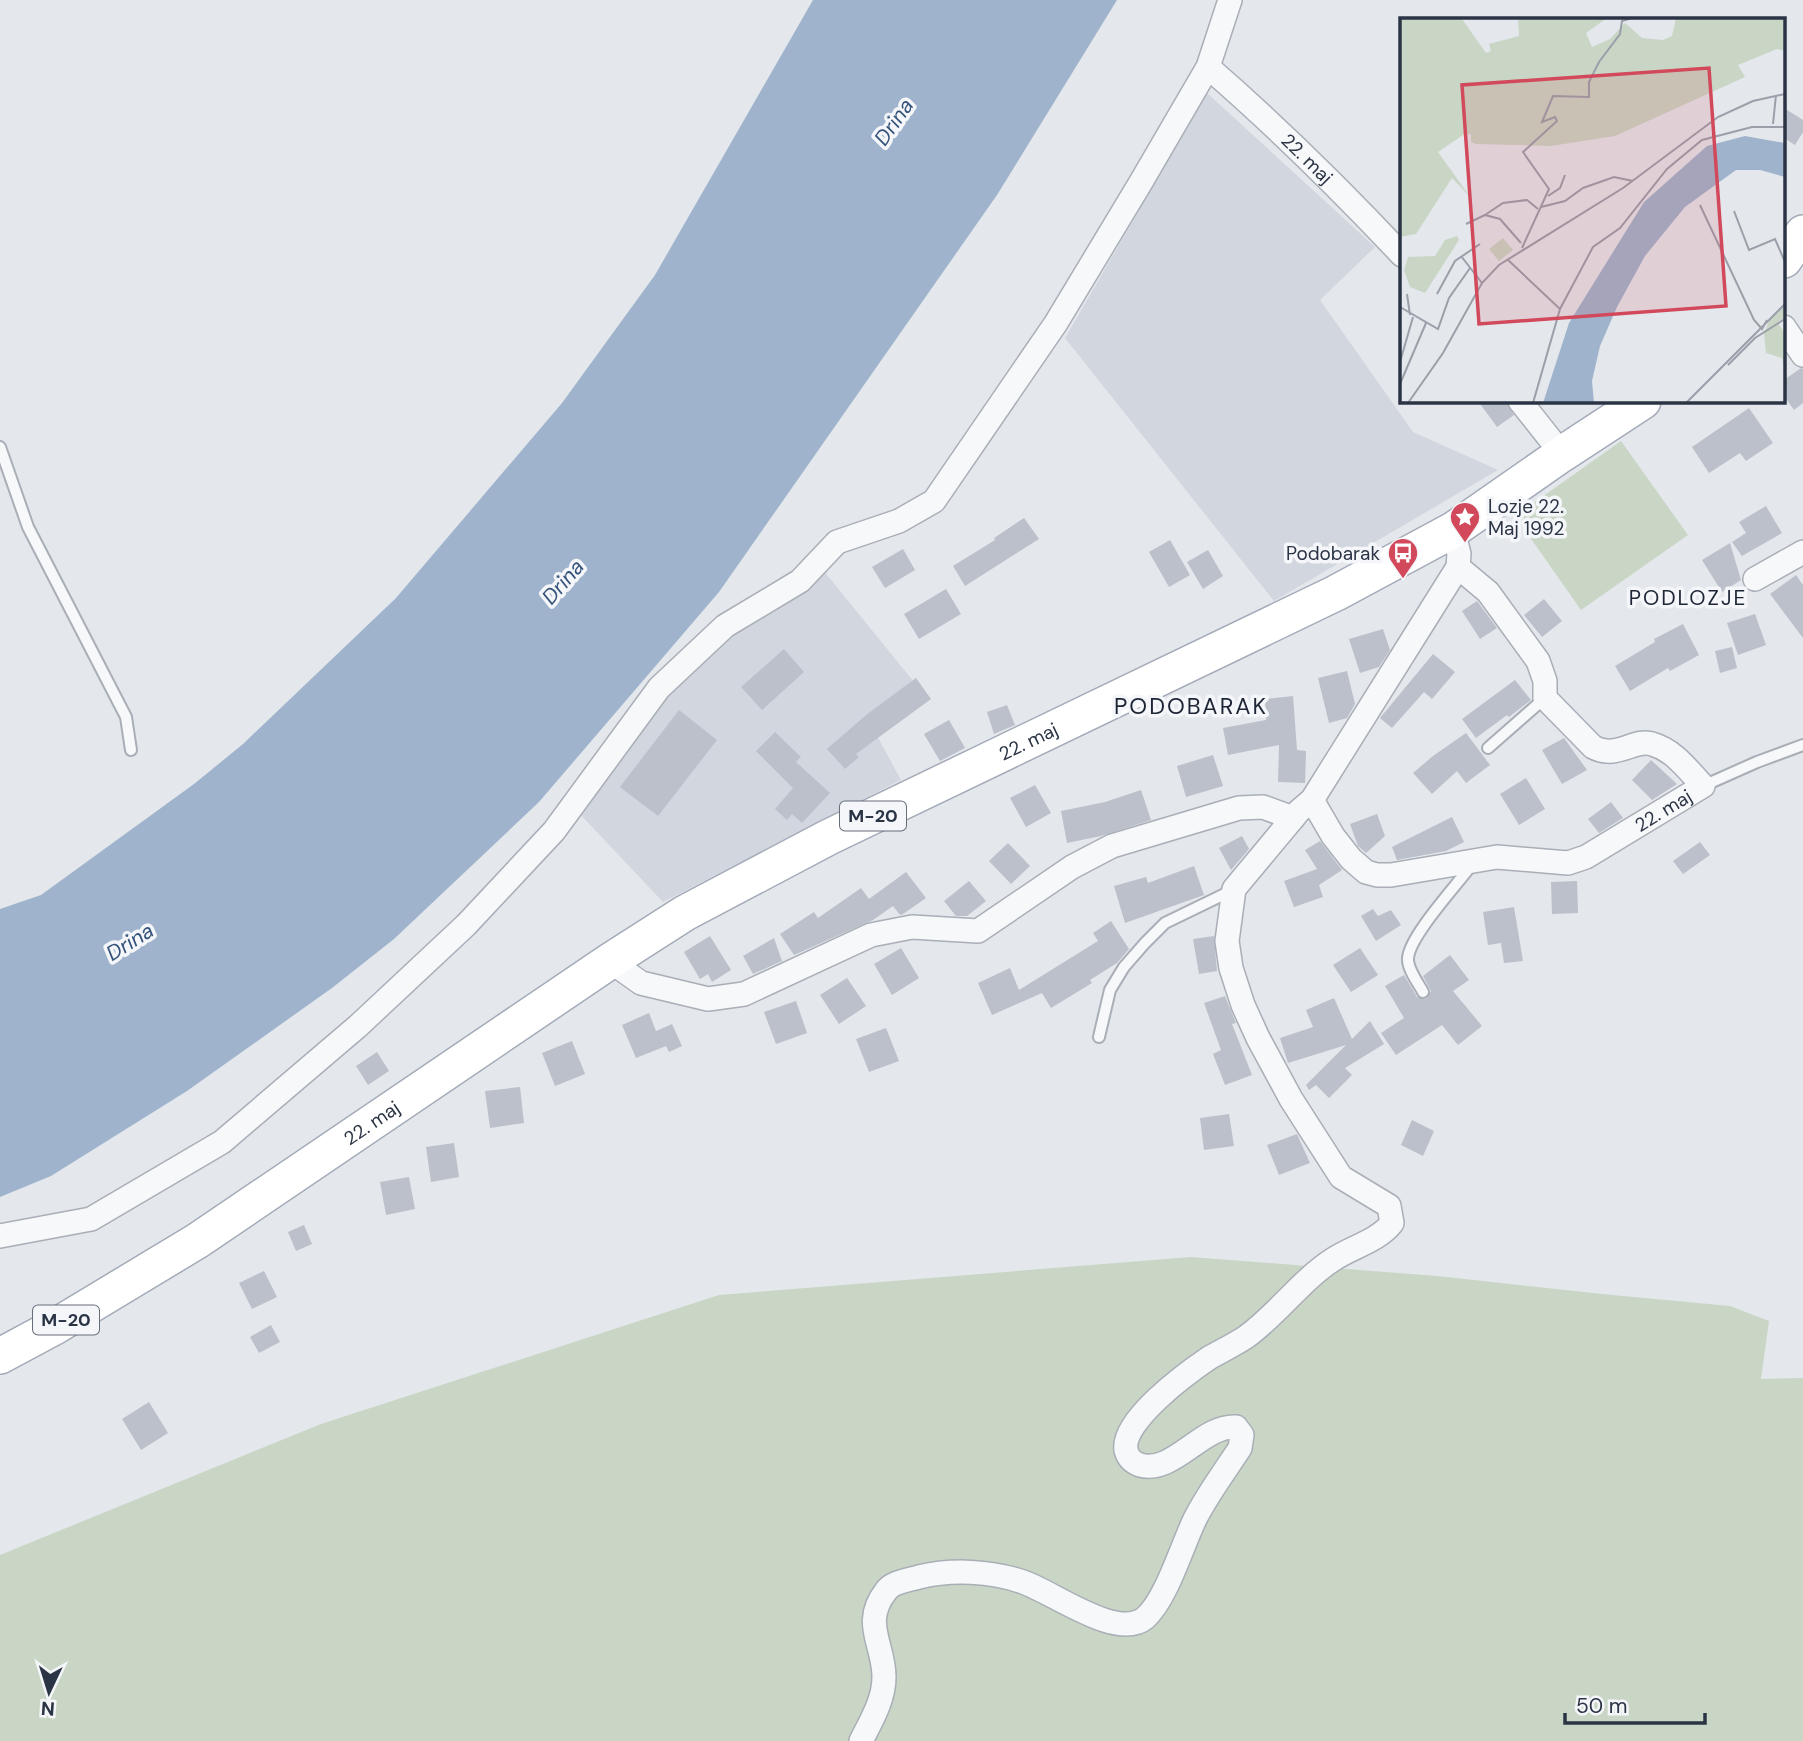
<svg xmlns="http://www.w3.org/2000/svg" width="1803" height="1741" viewBox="0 0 1803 1741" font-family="'DM Sans',sans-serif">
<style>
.built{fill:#d2d6de}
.green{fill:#c9d6c5}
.water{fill:#9fb4cc}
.building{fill:#bbc0ca}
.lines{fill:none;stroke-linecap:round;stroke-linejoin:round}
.lane-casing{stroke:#a9aeb7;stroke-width:14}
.street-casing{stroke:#a9aeb7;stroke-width:26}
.primary-casing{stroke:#a3abb8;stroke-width:38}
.lane{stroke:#f7f8fa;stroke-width:10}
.street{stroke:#f7f8fa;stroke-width:23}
.primary{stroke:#fff;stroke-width:35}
.labels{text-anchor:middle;stroke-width:7;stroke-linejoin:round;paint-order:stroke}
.shield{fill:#f4f6f9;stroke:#676e7b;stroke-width:2}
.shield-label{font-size:18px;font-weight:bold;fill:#2b3445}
.street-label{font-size:19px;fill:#2b3445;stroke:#f4f6f9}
.poi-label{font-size:19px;fill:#2b3445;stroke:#f4f6f9;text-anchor:start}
.water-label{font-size:21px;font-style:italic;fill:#34527a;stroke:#f4f6f9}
.neighbourhood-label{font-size:21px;letter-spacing:2px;fill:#1d2536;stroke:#f4f6f9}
.quarter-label{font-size:23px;letter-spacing:2px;fill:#1d2536;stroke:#f4f6f9}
.inset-road{fill:none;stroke:#9a9fa9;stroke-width:2}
.view{fill:#d1495b;fill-opacity:0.15;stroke:#d1495b;stroke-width:3.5}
.inset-edge{fill:none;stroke:#2b3445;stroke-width:3.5}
</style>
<rect width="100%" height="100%" fill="#e4e7ec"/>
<path class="built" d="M1207,93L1375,247L1320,300L1413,432L1498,470L1274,601L1065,338Z
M823,570L918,687L870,723L901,780L663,902L577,811L656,702L718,640Z"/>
<path class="green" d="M1621,441L1688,535L1581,610L1515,516Z
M1191,1257L1437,1276L1602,1294L1730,1306L1769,1321L1761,1379L1803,1378V1741H0V1555L321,1424L719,1295Z"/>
<path class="water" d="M813,0H1117L997,195L719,592L539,802L394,939L332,988L187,1091L51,1176L0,1197V909L41,895L194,784L243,744L396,598L562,403L655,275Z"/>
<path class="building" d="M1784,108L1803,120V132L1795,145L1784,138Z
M1801,368L1803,369V403L1794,410L1784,396V380Z
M1478,401H1506L1514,415L1497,427Z
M1749,408L1773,443L1746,461L1740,453L1709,473L1692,447Z
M1766,506L1782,533L1742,556L1732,542L1746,533L1739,522Z
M1024,518L1039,539L965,586L953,566L995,540L994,538Z
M1170,540L1190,575L1169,587L1149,552Z
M1730,543L1741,580L1722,592L1702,560Z
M903,549L915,570L885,588L872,567Z
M1208,550L1223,576L1203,589L1187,562Z
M1796,575L1803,585V638L1770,594Z
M946,589L961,614L919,639L904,614Z
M1544,599L1562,621L1542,637L1524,615Z
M1477,601L1497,628L1480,639L1462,611Z
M1755,614L1766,645L1738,655L1727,623Z
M1683,624L1699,655L1670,671L1668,668L1630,691L1615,666L1655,642L1654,639Z
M1383,629L1390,650L1379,667L1360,673L1349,639Z
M1732,647L1737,668L1720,673L1715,651Z
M784,649L804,672L762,710L741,687Z
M1433,654L1455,672L1432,699L1424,692L1392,728L1380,718Z
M1347,671L1355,704L1347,718L1329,723L1318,678Z
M916,678L931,699L856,754L859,757L845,769L827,749L866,715Z
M1515,680L1531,700L1509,717L1507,715L1476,738L1462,719Z
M1293,696L1297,750L1306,751L1305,783L1278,782L1279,745L1228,755L1223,728L1266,720L1265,699Z
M1007,705L1015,725L994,734L987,712Z
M679,710L717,740L658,816L620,787Z
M949,720L965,748L940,761L924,734Z
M775,732L801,757L796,762L830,793L802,823L792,814L787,820L775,809L793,788L756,751Z
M1466,733L1490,765L1466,783L1457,771L1432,794L1413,773L1433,756Z
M1564,738L1587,770L1562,784L1542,750Z
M1213,755L1223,786L1186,797L1177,766Z
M1651,760L1677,784L1652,800L1632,780Z
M1526,778L1545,809L1519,825L1500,794Z
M1035,785L1051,813L1026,827L1010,798Z
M1141,790L1151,820L1101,836L1067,843L1061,811L1105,802Z
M1611,802L1623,818L1599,833L1588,819Z
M1377,814L1385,836L1366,853L1358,846L1350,824Z
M1452,817L1464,842L1446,851L1397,860L1392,847Z
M1242,836L1249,849L1231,870L1219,848Z
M1320,841L1342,870L1319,885L1323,897L1294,907L1284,881L1317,869L1305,850Z
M1700,842L1710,855L1683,874L1673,861Z
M1008,843L1030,866L1011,884L989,861Z
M1194,866L1204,895L1125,923L1114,886L1146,877L1148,883Z
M906,872L926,898L903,914L900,915L893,906L873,920L794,955L780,934L814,912L818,918L861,888L869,899Z
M969,881L986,901L967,916H956L944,901Z
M1577,881L1578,913L1552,914L1551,882Z
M1514,907L1523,961L1504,963L1501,943L1488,945L1483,912Z
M1373,909L1378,916L1391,910L1401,925L1376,941L1361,916Z
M1111,921L1129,949L1117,963L1090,980L1092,983L1051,1008L1042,993L992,1015L978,983L1010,968L1019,990L1098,941L1093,933Z
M710,936L731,970L712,982L708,974L700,979L684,952Z
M1214,936L1217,971L1199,974L1193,939Z
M774,938L782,961L753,974L743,956Z
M901,948L919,978L892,995L874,964Z
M1360,948L1378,975L1351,992L1333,965Z
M1450,955L1469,980L1453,991L1482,1026L1458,1045L1442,1025L1396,1055L1381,1033L1404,1018L1385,986L1404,975L1417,997L1426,999L1431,991L1423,976Z
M847,978L866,1006L839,1024L820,995Z
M1225,996L1236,1023L1232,1024L1252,1075L1225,1085L1213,1054L1221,1050L1204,1003Z
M1334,998L1352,1039L1370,1021L1384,1044L1345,1068L1352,1075L1329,1098L1316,1085L1309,1090L1306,1085L1346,1045L1288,1063L1280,1038L1313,1027L1306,1010Z
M796,1001L807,1033L776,1044L764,1012Z
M649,1013L656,1031L672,1024L682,1046L669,1052L666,1046L636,1058L622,1025Z
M886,1028L899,1061L869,1072L856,1039Z
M572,1041L585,1074L555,1086L542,1053Z
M377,1052L389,1071L368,1085L356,1066Z
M520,1087L524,1123L490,1128L485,1091Z
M1229,1114L1234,1146L1204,1150L1200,1118Z
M1412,1120L1434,1131L1423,1156L1401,1145Z
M1297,1134L1310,1163L1279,1175L1267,1145Z
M454,1143L459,1177L431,1182L426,1147Z
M409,1177L415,1209L386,1215L380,1182Z
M304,1225L312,1244L296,1251L288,1232Z
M264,1271L277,1297L252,1309L239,1283Z
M271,1325L280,1342L259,1353L250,1337Z
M149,1402L168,1433L141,1450L122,1419Z"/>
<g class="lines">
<g class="lane-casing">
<path id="lane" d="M0,447L28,527L126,717L131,750
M1488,748L1545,698
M1703,786L1757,762L1803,745
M1423,992C1418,983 1407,968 1408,958C1410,935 1458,884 1473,863
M1099,1037L1110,990L1124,967L1145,943L1165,923L1233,890"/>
</g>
<g class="street-casing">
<g id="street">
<path id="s1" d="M1208,67C1276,126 1340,189 1402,255"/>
<path d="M1784,327L1803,355"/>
<path d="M1520,401L1562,454"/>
<path d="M1755,579L1803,552"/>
<path id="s2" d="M1312,800L1333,836L1351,859L1366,872L1377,875H1391L1497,857L1568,863L1586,857L1703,786C1688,770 1674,750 1652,744C1634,738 1617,760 1593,747L1545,698V681L1538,661L1488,592L1458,567"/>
<path d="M610,961L641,983L708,999L744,994L871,935L912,927L978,931L1072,867L1112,846L1239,808L1263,807L1293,818"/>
<path d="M0,1236L91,1219L222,1142L358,1026L466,925L554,831L659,688L725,626L800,581L837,542L899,521L934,501L1056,323L1141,182L1208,67L1230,0"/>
<path d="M861,1741C871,1721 884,1700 884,1677C884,1644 861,1623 886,1591C892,1582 909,1580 919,1577C952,1569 991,1571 1023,1582C1053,1592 1117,1641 1145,1618C1166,1600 1182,1546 1195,1519C1207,1495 1225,1471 1240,1448L1242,1435L1236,1427C1203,1424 1173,1475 1140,1465C1132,1462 1128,1458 1126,1450C1121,1421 1187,1373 1209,1358C1221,1351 1234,1345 1246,1337C1278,1314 1301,1280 1334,1259C1352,1247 1378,1241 1392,1223L1389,1206L1341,1177L1291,1099L1258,1038L1243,1005L1231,968L1227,941L1234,889L1299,811L1312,800L1458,567L1459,554L1453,530"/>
</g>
</g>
<g class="primary-casing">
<g id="primary">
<path d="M1784,260L1803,233"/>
<path id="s3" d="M0,1356L56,1326L197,1241L610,961L685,913L829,837L1336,593L1453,530L1562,454L1643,401"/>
</g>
</g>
<use href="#lane" class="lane"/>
<use href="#street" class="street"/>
<use href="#primary" class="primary"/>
</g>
<defs>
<g id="sight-pin" transform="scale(1.575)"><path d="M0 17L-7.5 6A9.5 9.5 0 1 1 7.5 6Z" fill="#d1495b" stroke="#f4f6f9"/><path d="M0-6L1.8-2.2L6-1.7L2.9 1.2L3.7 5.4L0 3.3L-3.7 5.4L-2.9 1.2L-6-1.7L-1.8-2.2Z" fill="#fff"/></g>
<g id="bus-pin" transform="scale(1.575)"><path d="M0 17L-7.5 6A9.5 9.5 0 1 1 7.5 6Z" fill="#d1495b" stroke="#f4f6f9"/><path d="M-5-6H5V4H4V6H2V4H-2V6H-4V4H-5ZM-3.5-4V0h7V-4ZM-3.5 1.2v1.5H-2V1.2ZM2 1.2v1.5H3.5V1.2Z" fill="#fff"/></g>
</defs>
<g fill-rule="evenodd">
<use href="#sight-pin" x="1465" y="517"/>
<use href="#bus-pin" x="1403" y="553"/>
</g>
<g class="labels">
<g class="shield">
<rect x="840" y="801.5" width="66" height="29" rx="5"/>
<rect x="33" y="1305.5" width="66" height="29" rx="5"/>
</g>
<g class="shield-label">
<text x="873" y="822">M-20</text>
<text x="66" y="1326">M-20</text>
</g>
<g class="street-label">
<text dy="7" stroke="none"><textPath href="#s1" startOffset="135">22. maj</textPath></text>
<text dy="7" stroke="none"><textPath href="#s3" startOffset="1200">22. maj</textPath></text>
<text dy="7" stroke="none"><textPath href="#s2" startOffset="404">22. maj</textPath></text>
<text dy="7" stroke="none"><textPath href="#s3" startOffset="439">22. maj</textPath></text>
</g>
<g class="poi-label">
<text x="1488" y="513">Lozje 22.<tspan x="1488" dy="22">Maj 1992</tspan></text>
<text x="1380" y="560" text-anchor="end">Podobarak</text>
</g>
<g class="water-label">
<text transform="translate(894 122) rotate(-55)" y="7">Drina</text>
<text transform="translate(563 582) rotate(-49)" y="7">Drina</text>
<text transform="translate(130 942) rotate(-32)" y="7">Drina</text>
</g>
<g class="neighbourhood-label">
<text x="1688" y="605">PODLOZJE</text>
</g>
<g class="quarter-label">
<text x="1191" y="714">PODOBARAK</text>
</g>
</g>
<g transform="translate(1400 18)">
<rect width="385" height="385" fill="#e4e7ec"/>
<path d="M0,0L62,1L86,35L91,33L89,26L119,18L118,0H207L186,15L192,29L210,21L225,5L242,20L263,22L272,18L276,0H385V33L377,31L338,47L345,59L215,118L151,128L76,126L71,124V116L63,117L38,134L71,180L52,160L16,216L0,219ZM57,218L59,222L25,275L10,269L4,252L8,239L35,238L45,222ZM103,220L113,232L99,243L89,231ZM385,287V299L378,305L385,316V352L382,340L366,335L364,316L369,303Z" fill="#c9d6c5"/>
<path d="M345,118L385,125V159L360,152H336L285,189L245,238L217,289L200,328L192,363L194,385H143L169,305L244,184L307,128Z" fill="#9fb4cc"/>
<path class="inset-road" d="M373,106L376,77M148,178L160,170L165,157M300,187L354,302L362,311L367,302M141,189L165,183L183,170L214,159L233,163M334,193L349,232L375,221L385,244M66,206L85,197M121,225L100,201L85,197L103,185L127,182L138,191M122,230L149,171L123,134L157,103L155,99L142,104L153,78L189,79V64L199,44L220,16L222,3L232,0M61,238L82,265M107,241L160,291M7,276L10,297M37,276L55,243L80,226M0,289L38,311L49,280L70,250M0,344L13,299M328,347L355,320L385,301M0,366L26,305M8,385L43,335L82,265L99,247L223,170L318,99L353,83L385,76M133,385L160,291L193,229L220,210L267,151L302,122L352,109H385M286,385L385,286"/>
<path class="view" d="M309,50L326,288L79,306L62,67Z"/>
<rect width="385" height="385" class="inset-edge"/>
</g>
<g transform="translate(49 1692) rotate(184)" stroke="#f4f6f9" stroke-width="5" paint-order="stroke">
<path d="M0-5L12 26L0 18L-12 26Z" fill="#2b3445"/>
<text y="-10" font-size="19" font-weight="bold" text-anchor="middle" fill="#2b3445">N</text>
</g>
<path d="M1565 1713v10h140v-10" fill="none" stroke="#2b3445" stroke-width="3.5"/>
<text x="1576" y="1713" font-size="21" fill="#2b3445" stroke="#f4f6f9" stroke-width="5" paint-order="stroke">50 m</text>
</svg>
